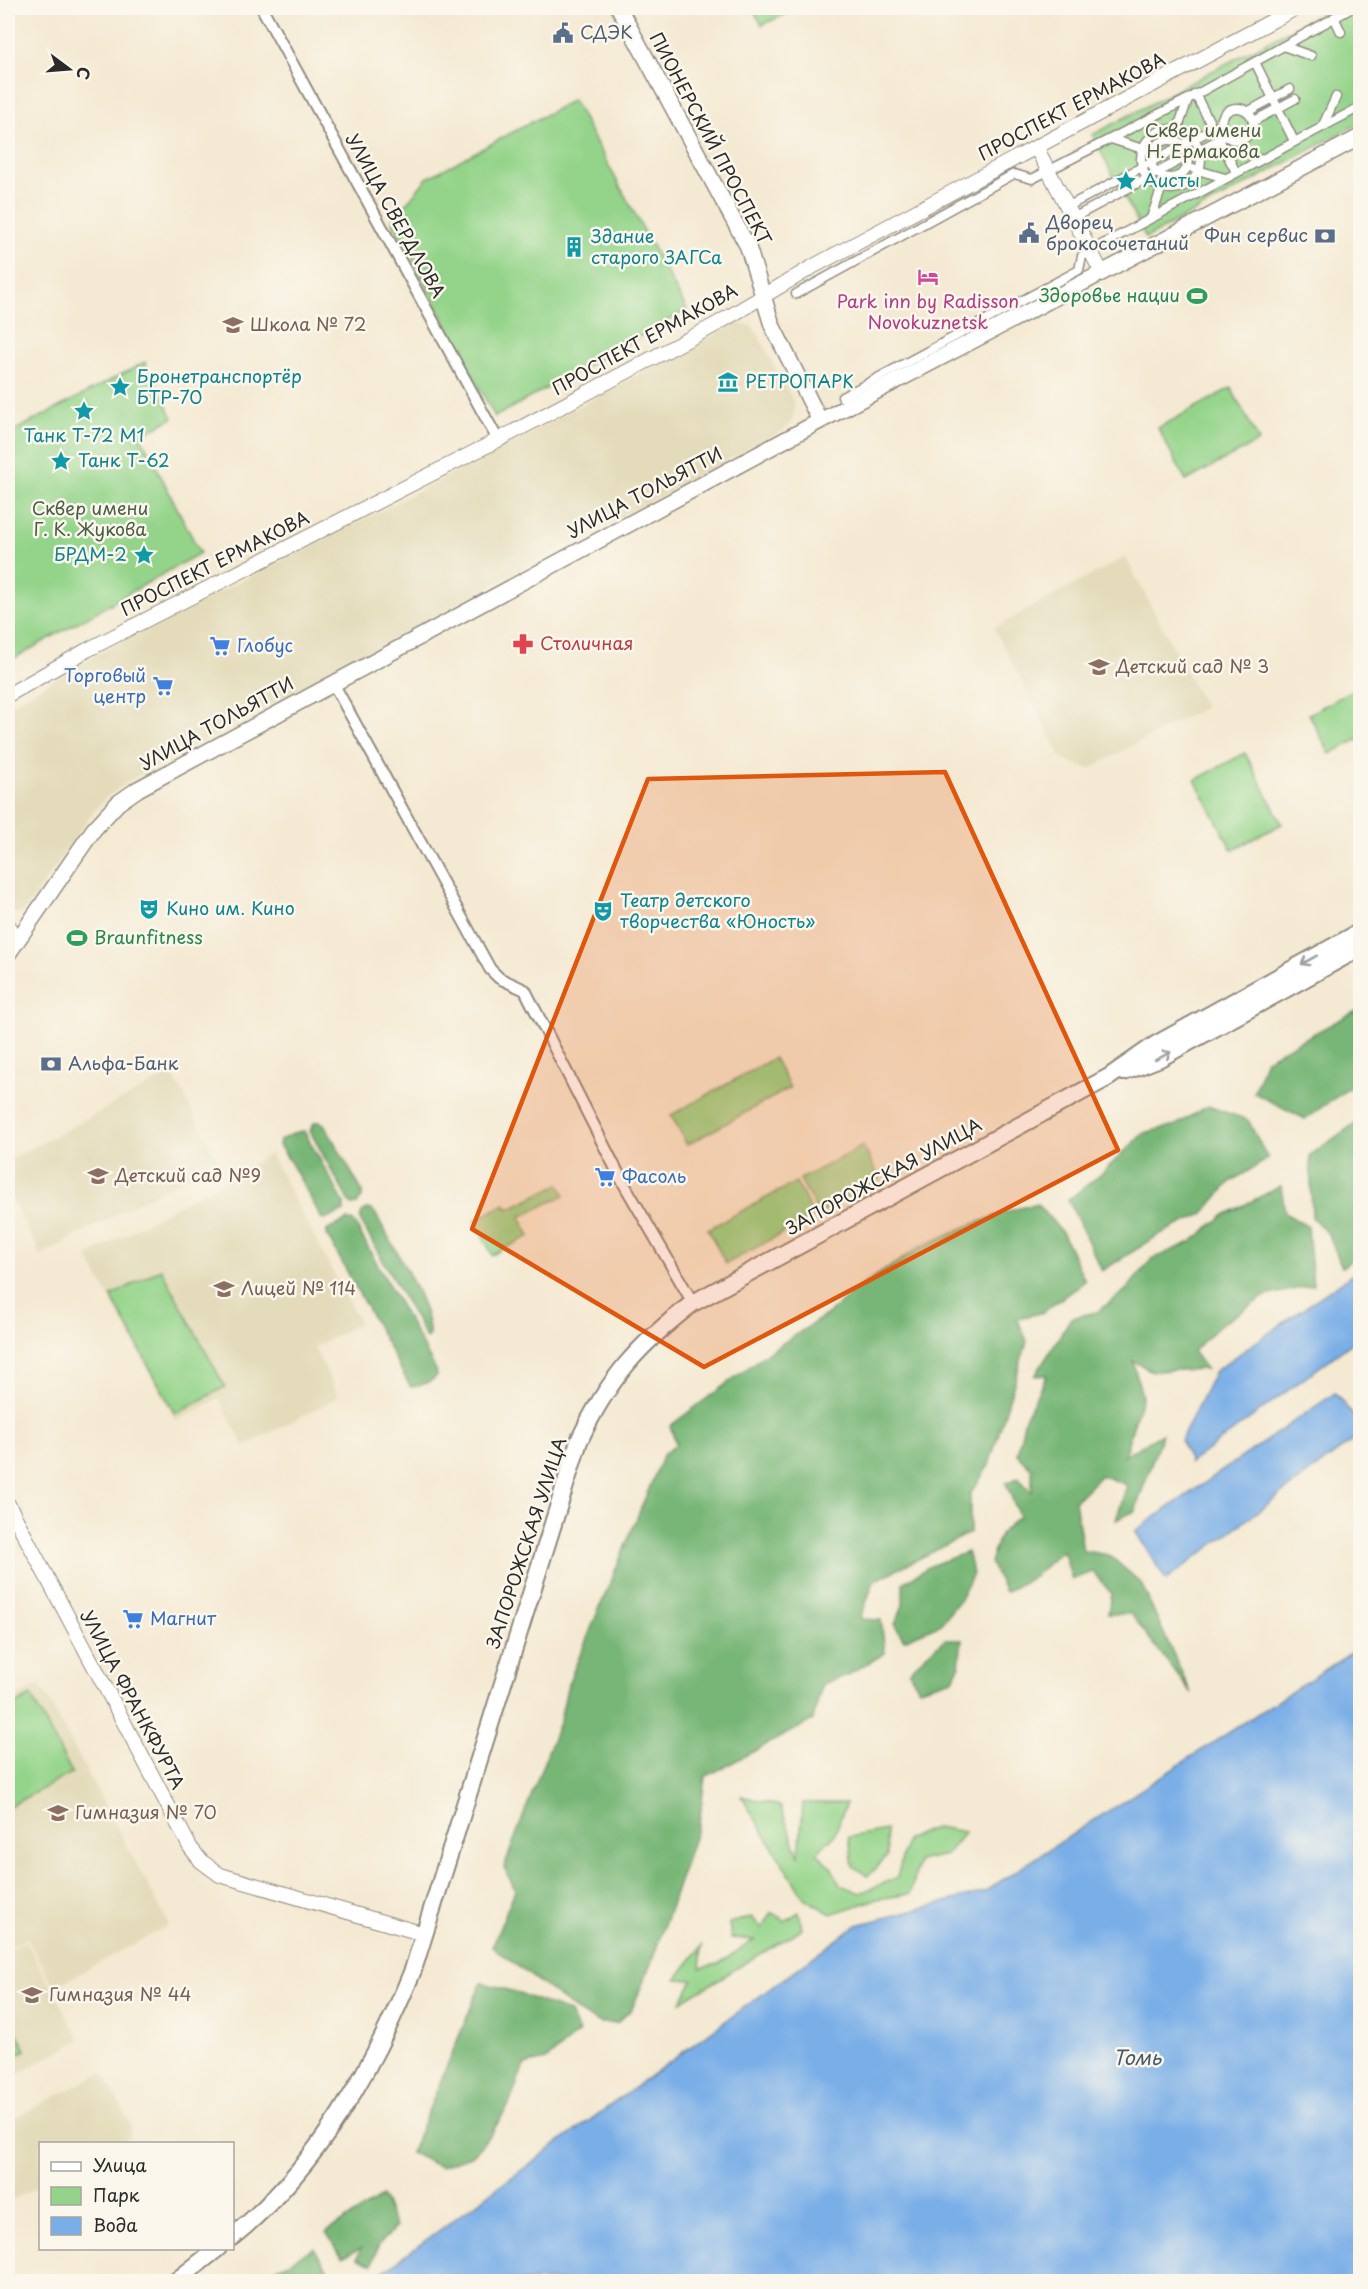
<svg xmlns="http://www.w3.org/2000/svg" width="1368" height="2289" viewBox="0 0 1368 2289" font-family="'Playpen Sans',sans-serif">
<style>
.built{fill:#e3dbba}
.green{fill:#94d48a;stroke:#60805a;stroke-width:1.5}
.forest{fill:#77b676;stroke:#517050;stroke-width:1.5}
.water{fill:#79aee7;stroke:#526c89;stroke-width:1.5}
.lines{fill:none;stroke-linecap:round;stroke-linejoin:round}
.pedestrian-casing{stroke:#908a7e;stroke-width:11}
.minor-casing{stroke:#908a7e;stroke-width:14}
.tertiary-casing{stroke:#908a7e;stroke-width:16}
.secondary-casing{stroke:#908a7e;stroke-width:18}
.primary-casing{stroke:#908a7e;stroke-width:20}
.pedestrian{stroke:#fff;stroke-width:8}
.minor{stroke:#fff;stroke-width:10}
.tertiary{stroke:#fff;stroke-width:14}
.secondary{stroke:#fff;stroke-width:15}
.primary{stroke:#fff;stroke-width:16}
.oneway{stroke:#a0a0a0}
.marked{fill:#df570e;fill-opacity:0.2;stroke:#df570e;stroke-width:4.5;stroke-linejoin:round}
.labels{text-anchor:middle;stroke-width:5;stroke-linejoin:round;paint-order:stroke}
.service-label{font-size:18px;fill:#4e5e75;stroke:#fbf7ec;text-anchor:start}
.street-label{font-size:18px;fill:#2b2b2b;stroke:#fbf7ec}
.park-label{font-size:18px;fill:#4a5e48;stroke:#fbf7ec}
.culture-label{font-size:18px;fill:#0d838f;stroke:#fbf7ec;text-anchor:start}
.leisure-label{font-size:18px;fill:#27864d;stroke:#fbf7ec;text-anchor:end}
.hotel-label{font-size:18px;fill:#b23c85;stroke:#fbf7ec}
.education-label{font-size:18px;fill:#785e54;stroke:#fbf7ec;text-anchor:start}
.health-label{font-size:18px;fill:#be3a42;stroke:#fbf7ec;text-anchor:start}
.shop-label{font-size:18px;fill:#366cbe;stroke:#fbf7ec;text-anchor:start}
.water-label{font-size:20px;font-style:italic;fill:#46596d;stroke:#fbf7ec}
</style>
<rect width="100%" height="100%" fill="#fbf7ec"/>
<filter id="ink" filterUnits="userSpaceOnUse"><feTurbulence type="fractalNoise" baseFrequency=".0167" numOctaves="2"/><feDisplacementMap in="SourceGraphic" scale="12" xChannelSelector="R" yChannelSelector="G"/><feConvolveMatrix kernelMatrix="1 2 1 2 8 2 1 2 1" color-interpolation-filters="sRGB"/></filter>
<filter id="wash" filterUnits="userSpaceOnUse"><feTurbulence type="fractalNoise" baseFrequency=".008" numOctaves="4" result="noise"/><feDisplacementMap in="SourceGraphic" scale="24" xChannelSelector="R" yChannelSelector="G"/><feGaussianBlur stdDeviation="1.35" result="paint"/><feColorMatrix in="noise" values="0 0 0 0 0 0 0 0 0 0 0 0 0 0 0 0 0 1.4 0 .05"/><feComposite in="paint" operator="in"/></filter>
<g filter="url(#wash)">
<rect width="100%" height="100%" fill="#f4e9d2"/>
<path class="built" d="M736,323L752,326L757,332L794,403V412L791,422L784,430L128,781L108,796L93,812L26,909L20,913L8,912V706L101,652L386,508Z
M1125,557L1205,707L1089,769L1063,760L994,628Z
M172,1073L218,1160L41,1255L8,1192V1161Z
M270,1154L360,1323L314,1347L339,1397L244,1446L219,1398L176,1421L87,1256Z
M40,1684L169,1925L54,1987L27,1938L8,1949V1702Z
M26,1941L80,2040L8,2079V1951Z
M103,2072L131,2125L129,2138L119,2143L40,2144V2185L8,2202V2121Z"/>
<path class="green" d="M752,8H798L762,25Z
M1331,8H1360V123L1146,238L1092,135Z
M573,100L687,310L495,417L392,221L427,178Z
M145,362L173,418L140,435L200,553L8,662V434Z
M1231,388L1259,441L1186,481L1158,428Z
M1353,690L1360,704V738L1330,754L1309,714Z
M1245,753L1282,824L1232,850L1195,780Z
M774,1058L790,1088L687,1145L671,1115Z
M863,1146L880,1179L819,1214L800,1179Z
M796,1182L814,1216L726,1264L708,1229Z
M559,1184L565,1195L520,1217L530,1236L492,1255L475,1220L505,1204L508,1209Z
M161,1269L225,1387L175,1414L111,1296Z
M31,1696L72,1773L8,1807V1709Z
M741,1796L780,1806L799,1856L803,1803H846L835,1834L817,1853L830,1865L841,1885L860,1893L897,1878L907,1839L936,1827L965,1832L946,1855L919,1861L910,1894L877,1899L831,1914L804,1898Z
M886,1830L887,1856L868,1876L853,1866L849,1837Z
M772,1912L785,1921L799,1912L802,1929L681,2002L693,1980L676,1979L702,1946L700,1968L718,1964L754,1940L731,1938L729,1923L752,1917L762,1929Z
M8,2016L26,2050L8,2060Z"/>
<path class="forest" d="M1360,1009V1080L1305,1119L1254,1093L1266,1059Z
M1208,1106L1248,1120L1268,1159L1230,1182L1203,1214L1162,1233L1102,1271L1068,1200L1101,1174L1144,1133L1176,1125Z
M1360,1120V1253L1342,1267L1329,1235L1312,1217L1310,1155Z
M319,1122L324,1124L362,1191V1197L357,1204L352,1205L348,1200L310,1131L314,1123Z
M304,1131L344,1203V1211L325,1220L322,1219L291,1163L279,1145L280,1140L297,1132Z
M1281,1186L1285,1213L1308,1227L1313,1285L1265,1296L1223,1323L1193,1351L1206,1369L1152,1371L1133,1361L1142,1397L1124,1456L1162,1434L1135,1511L1116,1520L1127,1485L1101,1475L1075,1501L1083,1551L1109,1555L1141,1583L1191,1693L1131,1614H1108L1111,1593L1093,1572L1072,1579L1063,1550L1032,1578L1005,1592L990,1562L1000,1534L1019,1516L1006,1483L1018,1478L1032,1492V1469L1017,1454L1025,1418L1047,1375L1035,1376L1071,1318L1097,1312L1126,1290L1152,1259L1191,1242L1223,1216Z
M1038,1204L1063,1234L1085,1281L1043,1312L1017,1319L1027,1341L989,1465L970,1494V1533L874,1581L860,1619L881,1620L885,1653L848,1675L822,1684L813,1720L705,1777L699,1823L652,1961L632,2009L617,2023H601L583,2015L492,1947L515,1890L504,1867L560,1720L568,1684L663,1455L676,1444L670,1426L769,1352L828,1314L862,1285L920,1247L967,1226L1015,1209Z
M367,1209L371,1210L375,1213C390,1241 431,1305 429,1335L426,1338L360,1220L362,1212Z
M347,1220L354,1222L436,1370L437,1375C432,1382 420,1386 411,1387L409,1384L327,1235V1230Z
M967,1552L973,1574L960,1599L941,1624L904,1640L895,1625L903,1605V1583L930,1566Z
M946,1639H962L959,1666L953,1679L919,1689L909,1672L924,1656Z
M481,1983C512,1988 540,2003 570,2012L579,2032L546,2060L524,2065L509,2105L492,2132L473,2155L440,2167L411,2153Z
M382,2197L396,2227L379,2244L372,2264L357,2258L361,2248L342,2257L326,2232Z
M314,2248L328,2270L341,2281H260L276,2269Z"/>
<path class="water" d="M1360,1269V1337L1190,1463L1181,1440L1215,1371Z
M1335,1393L1360,1424V1435L1166,1580L1135,1531Z
M1360,1647V2281H370L857,1925L984,1892Z"/>
</g>
<g filter="url(#ink)">
<g class="lines">
<g class="pedestrian-casing">
<path id="pedestrian" d="M1334,17L1341,32
M1283,46L1311,56
M1255,62L1294,141
M1195,94L1236,172
M1221 124a16 16 0 1 1 32 0a16 16 0 1 1-32 0Z
M1249,111L1290,89
M1254,121L1295,99
M1323,125L1336,97
M1141 159a30 30 0 1 1 60 0a30 30 0 1 1-60 0Z
M1176,134L1188,99
M1111,139L1146,150
M1151 159a19 19 0 1 1 38 0a19 19 0 1 1-38 0Z
M1194,169L1225,178
M1067,207L1220,125
M1073,218L1225,136
M1151,218L1163,184
M796,294L1014,174L1032,179L1188,99L1352,8
M842,397L1079,270L1082,256L1090,251L1360,107"/>
</g>
<g class="minor-casing">
<path id="minor" d="M262,8L498,440
M333,683L490,969L499,978L525,990L620,1177L693,1303"/>
</g>
<g class="tertiary-casing">
<path id="tertiary" d="M1036,147L1102,273
M8,695L87,650L498,440L715,325L814,266L1296,8
M8,925L18,940
M8,1504L190,1847L201,1861L220,1875L424,1934"/>
</g>
<g class="secondary-casing">
<path id="secondary" d="M619,8L748,247L772,325L820,421
M8,954L94,829L118,803L138,789L820,421L1360,137"/>
</g>
<g class="primary-casing">
<path id="primary" d="M1124,1072L1160,1058L1360,948
M232,2237C318,2167 372,2070 413,1970L579,1441C608,1379 638,1345 693,1303L1109,1077L1155,1045L1360,932
M175,2282L218,2248"/>
</g>
<use href="#pedestrian" class="pedestrian"/>
<use href="#minor" class="minor"/>
<use href="#tertiary" class="tertiary"/>
<use href="#secondary" class="secondary"/>
<use href="#primary" class="primary"/>
</g>
<defs><path id="oneway-shaft" d="M-6 0H5M1.5-3L5.5 0L1.5 3" fill="none" stroke-width="1.6" stroke-linecap="round" stroke-linejoin="round" transform="scale(1.5)"/></defs>
<g class="oneway">
<use href="#oneway-shaft" transform="translate(1309 960) rotate(151)"/>
<use href="#oneway-shaft" transform="translate(1163 1056) rotate(-28)"/>
</g>
</g>
<path class="marked" d="M945,772L1118,1150L704,1367L472,1229L648,779Z"/>
<defs>
<g id="civic-bare" transform="scale(1.62)"><path d="M-.6-6.5H3V-4.5H.6V-3L4-1V1h2V6H-6V1h2V-1L-.6-3ZM-1.2 2.5V6h2.4V2.5Z" fill="#5c6f8a" stroke="#fbf7ec" stroke-width="2.5" paint-order="stroke"/></g>
<g id="sight-bare" transform="scale(1.62)"><path d="M0-6L1.8-2.2L6-1.7L2.9 1.2L3.7 5.4L0 3.3L-3.7 5.4L-2.9 1.2L-6-1.7L-1.8-2.2Z" fill="#0f9aa8" stroke="#fbf7ec" stroke-width="2.5" paint-order="stroke"/></g>
<g id="bank-bare" transform="scale(1.62)"><path d="M-6-4H6V4H-6ZM0-2.3a2.3 2.3 0 1 0 0 4.6a2.3 2.3 0 1 0 0-4.6Z" fill="#5c6f8a" stroke="#fbf7ec" stroke-width="2.5" paint-order="stroke"/></g>
<g id="building-bare" transform="scale(1.62)"><path d="M-4-6H4V6H1V3H-1V6H-4ZM-2.5-4.3h1.7v1.8h-1.7ZM.8-4.3h1.7v1.8H.8ZM-2.5-1h1.7V.8h-1.7ZM.8-1h1.7V.8H.8Z" fill="#0f9aa8" stroke="#fbf7ec" stroke-width="2.5" paint-order="stroke"/></g>
<g id="hotel-bare" transform="scale(1.62)"><path d="M-6-4.5h1.5V1H6V5H4.5V3h-9V5H-6ZM-4 0a1.8 1.8 0 1 1 3.6 0ZM.5 0V-2.5h3Q6-2.5 6 0Z" fill="#d1479c" stroke="#fbf7ec" stroke-width="2.5" paint-order="stroke"/></g>
<g id="stadium-bare" transform="scale(1.62)"><path d="M0-5a6.5 5 0 1 0 0 10a6.5 5 0 1 0 0-10ZM-3.5-1.8h7v3.6h-7Z" fill="#2e9e5b" stroke="#fbf7ec" stroke-width="2.5" paint-order="stroke"/></g>
<g id="school-bare" transform="scale(1.62)"><path d="M0-5L7-2L0 1L-7-2ZM-4 1L0 2.5L4 1V4Q0 6-4 4Z" fill="#8d6e63" stroke="#fbf7ec" stroke-width="2.5" paint-order="stroke"/></g>
<g id="museum-bare" transform="scale(1.62)"><path d="M0-6L6-3V-2H-6V-3ZM-5-1h2V3h-2ZM-1-1h2V3h-2ZM3-1h2V3H3ZM-6 4H6V6H-6Z" fill="#0f9aa8" stroke="#fbf7ec" stroke-width="2.5" paint-order="stroke"/></g>
<g id="pharmacy-bare" transform="scale(1.62)"><path d="M-2-6h4v4h4v4h-4v4h-4v-4h-4v-4h4Z" fill="#e0444e" stroke="#fbf7ec" stroke-width="2.5" paint-order="stroke"/></g>
<g id="supermarket-bare" transform="scale(1.62)"><path d="M-6-5.5h2.5l.6 2H6L4.5 2H-2.5L-4.4-4H-6ZM-1.5 3.2a1.3 1.3 0 1 0 .1 0ZM3 3.2a1.3 1.3 0 1 0 .1 0Z" fill="#3f7fe0" stroke="#fbf7ec" stroke-width="2.5" paint-order="stroke"/></g>
<g id="theatre-bare" transform="scale(1.62)"><path d="M-5-5.5Q0-4 5-5.5V0Q5 5 0 6Q-5 5-5 0ZM-3.3-2.5H-1v1.5H-3.3ZM1-2.5H3.3v1.5H1ZM-2.8 1Q0 5.5 2.8 1Z" fill="#0f9aa8" stroke="#fbf7ec" stroke-width="2.5" paint-order="stroke"/></g>
</defs>
<g fill-rule="evenodd">
<use href="#civic-bare" x="563" y="33"/>
<use href="#sight-bare" x="1126" y="181"/>
<use href="#civic-bare" x="1029" y="233"/>
<use href="#bank-bare" x="1325" y="236"/>
<use href="#building-bare" x="574" y="247"/>
<use href="#hotel-bare" x="928" y="277"/>
<use href="#stadium-bare" x="1197" y="296"/>
<use href="#school-bare" x="233" y="325"/>
<use href="#museum-bare" x="728" y="382"/>
<use href="#sight-bare" x="120" y="387"/>
<use href="#sight-bare" x="84" y="411"/>
<use href="#sight-bare" x="61" y="461"/>
<use href="#sight-bare" x="144" y="555"/>
<use href="#pharmacy-bare" x="523" y="644"/>
<use href="#supermarket-bare" x="220" y="646"/>
<use href="#school-bare" x="1099" y="667"/>
<use href="#supermarket-bare" x="163" y="686"/>
<use href="#theatre-bare" x="149" y="909"/>
<use href="#theatre-bare" x="603" y="911"/>
<use href="#stadium-bare" x="77" y="938"/>
<use href="#bank-bare" x="51" y="1064"/>
<use href="#school-bare" x="98" y="1176"/>
<use href="#supermarket-bare" x="605" y="1177"/>
<use href="#school-bare" x="224" y="1289"/>
<use href="#supermarket-bare" x="133" y="1619"/>
<use href="#school-bare" x="58" y="1813"/>
<use href="#school-bare" x="32" y="1995"/>
</g>
<g class="labels">
<g class="service-label">
<text x="580" y="39">СДЭК</text>
<text x="1046" y="229">Дворец<tspan x="1046" dy="21">брокосочетаний</tspan></text>
<text x="1308" y="242" text-anchor="end">Фин сервис</text>
<text x="68" y="1070">Альфа-Банк</text>
</g>
<g class="street-label">
<text transform="translate(1072 107) rotate(-28)" y="6">ПРОСПЕКТ ЕРМАКОВА</text>
<text transform="translate(710 139) rotate(62)" y="6">ПИОНЕРСКИЙ ПРОСПЕКТ</text>
<text transform="translate(395 216) rotate(61)" y="6">УЛИЦА СВЕРДЛОВА</text>
<text transform="translate(645 340) rotate(-29)" y="6">ПРОСПЕКТ ЕРМАКОВА</text>
<text transform="translate(645 493) rotate(-28)" y="6">УЛИЦА ТОЛЬЯТТИ</text>
<text transform="translate(215 564) rotate(-27)" y="6">ПРОСПЕКТ ЕРМАКОВА</text>
<text transform="translate(217 724) rotate(-29)" y="6">УЛИЦА ТОЛЬЯТТИ</text>
<text transform="translate(884 1177) rotate(-29)" y="6">ЗАПОРОЖСКАЯ УЛИЦА</text>
<text transform="translate(527 1543) rotate(-72)" y="6">ЗАПОРОЖСКАЯ УЛИЦА</text>
<text transform="translate(132 1700) rotate(62)" y="6">УЛИЦА ФРАНКФУРТА</text>
</g>
<g class="park-label">
<text x="1203" y="137">Сквер имени<tspan x="1203" dy="21">Н. Ермакова</tspan></text>
<text x="90" y="515">Сквер имени<tspan x="90" dy="21">Г. К. Жукова</tspan></text>
</g>
<g class="culture-label">
<text x="1143" y="187">Аисты</text>
<text x="591" y="243">Здание<tspan x="591" dy="21">старого ЗАГСа</tspan></text>
<text x="137" y="383">Бронетранспортёр<tspan x="137" dy="21">БТР-70</tspan></text>
<text x="745" y="388">РЕТРОПАРК</text>
<text x="84" y="442" text-anchor="middle">Танк Т-72 М1</text>
<text x="78" y="467">Танк Т-62</text>
<text x="127" y="561" text-anchor="end">БРДМ-2</text>
<text x="620" y="907">Театр детского<tspan x="620" dy="21">творчества «Юность»</tspan></text>
<text x="166" y="915">Кино им. Кино</text>
</g>
<g class="leisure-label">
<text x="1180" y="302">Здоровье нации</text>
<text x="94" y="944" text-anchor="start">Braunfitness</text>
</g>
<g class="hotel-label">
<text x="928" y="308">Park inn by Radisson<tspan x="928" dy="21">Novokuznetsk</tspan></text>
</g>
<g class="education-label">
<text x="250" y="331">Школа № 72</text>
<text x="1116" y="673">Детский сад № 3</text>
<text x="115" y="1182">Детский сад №9</text>
<text x="241" y="1295">Лицей № 114</text>
<text x="75" y="1819">Гимназия № 70</text>
<text x="49" y="2001">Гимназия № 44</text>
</g>
<g class="health-label">
<text x="540" y="650">Столичная</text>
</g>
<g class="shop-label">
<text x="237" y="652">Глобус</text>
<text x="146" y="682" text-anchor="end">Торговый<tspan x="146" dy="21">центр</tspan></text>
<text x="622" y="1183">Фасоль</text>
<text x="150" y="1625">Магнит</text>
</g>
<g class="water-label">
<text x="1137" y="2065">Томь</text>
</g>
</g>
<rect width="1368" height="2289" fill="none" stroke="#fbf7ec" stroke-width="30"/>
<rect x="39" y="2142" width="195" height="108" fill="#fbf7ec" stroke="#a8a59f" stroke-width="1.5"/>
<rect x="51" y="2162" width="30" height="9" fill="#ffffff" stroke="#a8a59f" stroke-width="1.5"/>
<text x="93" y="2172" font-size="18" fill="#2b2b2b">Улица</text>
<rect x="51" y="2187" width="30" height="18" fill="#94d48a" stroke="#a8a59f" stroke-width="1.5"/>
<text x="93" y="2202" font-size="18" fill="#2b2b2b">Парк</text>
<rect x="51" y="2217" width="30" height="18" fill="#79aee7" stroke="#a8a59f" stroke-width="1.5"/>
<text x="93" y="2232" font-size="18" fill="#2b2b2b">Вода</text>
<g transform="translate(69 69) rotate(106)" stroke="#fbf7ec" stroke-width="4.5" paint-order="stroke">
<path d="M0-4.5L10 22L0 15L-10 22Z" fill="#2b2b2b"/>
<text y="-9" font-size="16" font-weight="bold" text-anchor="middle" fill="#2b2b2b">С</text>
</g>
</svg>
